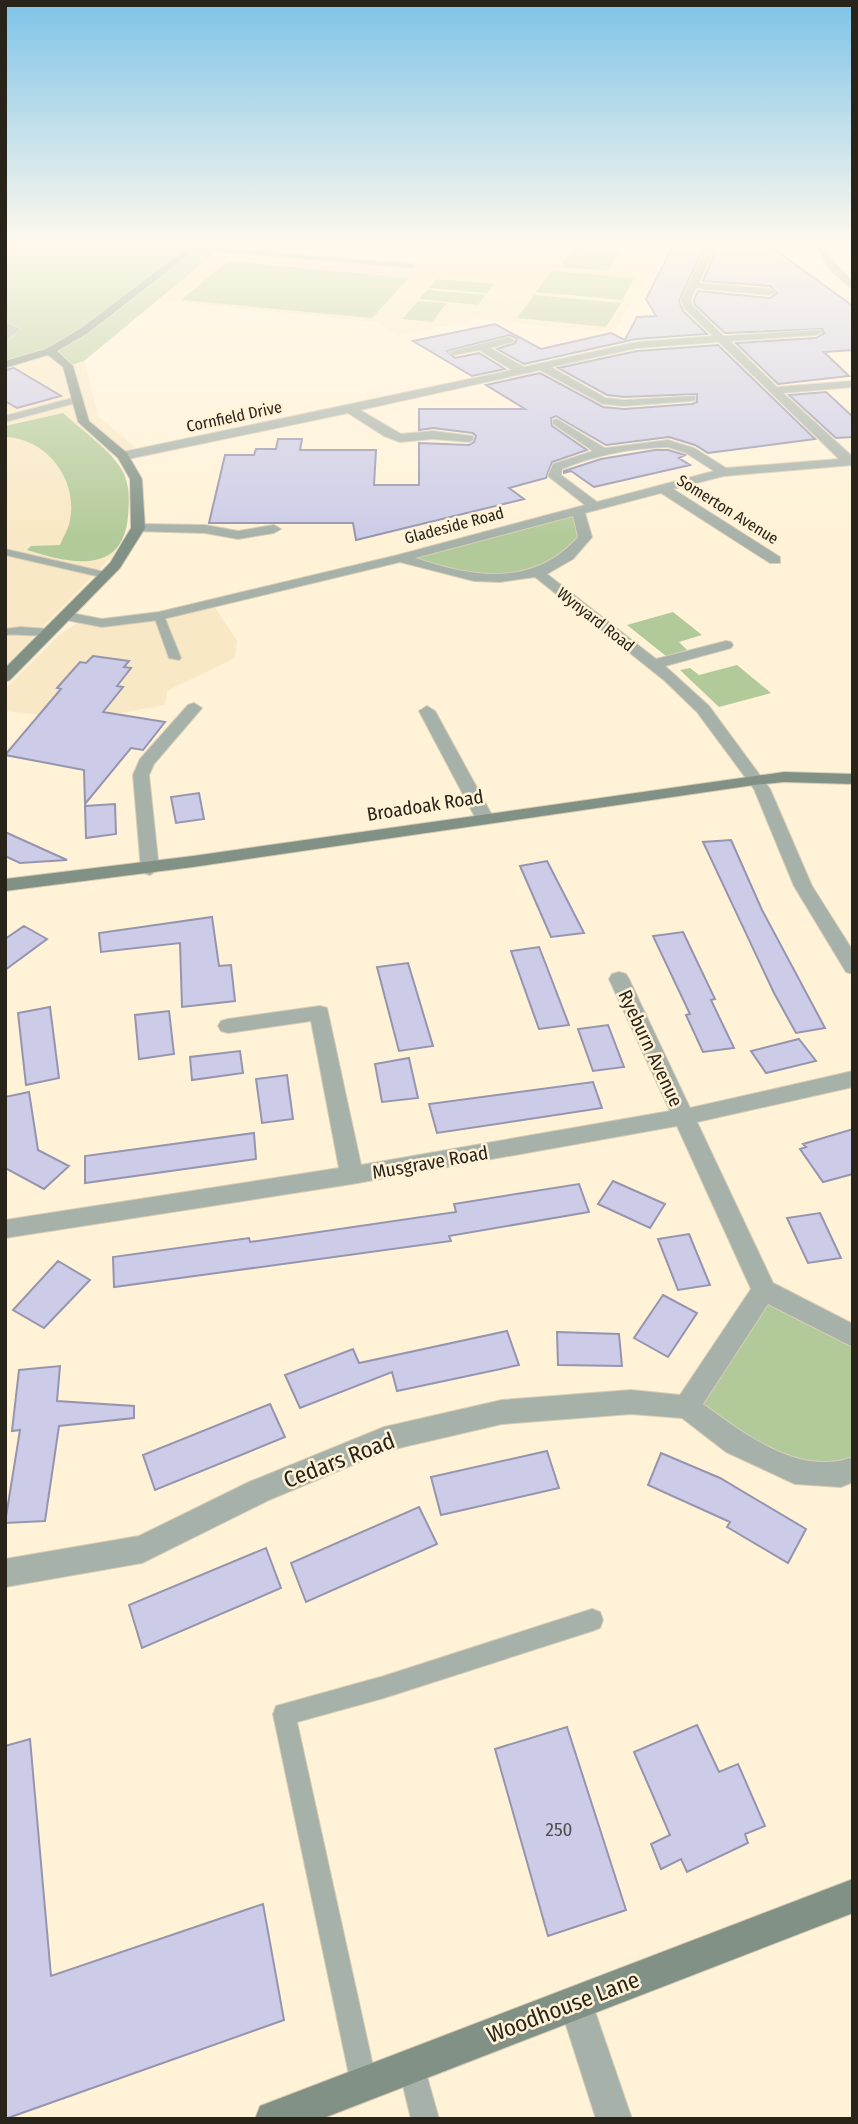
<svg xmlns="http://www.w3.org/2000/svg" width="858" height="2124" viewBox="0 0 858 2124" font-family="'Fira Sans Condensed',sans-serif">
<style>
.built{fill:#f8e8c5}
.green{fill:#b2ca99}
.building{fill:#cccce8;stroke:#9595af;stroke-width:2}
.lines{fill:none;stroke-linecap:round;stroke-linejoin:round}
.lane-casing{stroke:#d8cdb5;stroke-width:2}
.street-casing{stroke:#d8cdb5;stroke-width:2}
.secondary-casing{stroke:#d8cdb5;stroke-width:2}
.lane{fill:#a6b1a9;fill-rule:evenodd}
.street{fill:#a6b1a9;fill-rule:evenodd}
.secondary{fill:#819185;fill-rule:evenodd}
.labels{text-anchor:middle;stroke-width:5;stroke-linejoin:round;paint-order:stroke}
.far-street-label{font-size:16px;fill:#282419;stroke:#fff2d7}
.street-label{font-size:19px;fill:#282419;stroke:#fff2d7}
.near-number-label{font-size:19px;fill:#514e4d}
.near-street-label{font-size:23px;fill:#282419;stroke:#fff2d7}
</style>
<rect width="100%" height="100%" fill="#fff2d7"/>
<path class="built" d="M230,242H665L614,333L477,319L398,336L377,322L157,300Z
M50,351L68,365L84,361L99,417L141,452L111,455L124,472L130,494L127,527L115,553L5,666V365Z
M212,603L237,641L235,658L167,691L165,705L84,720L5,711V689L59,635L83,619L102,623Z"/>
<path class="green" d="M11,242H228L84,361L68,366L50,351L5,365V338L13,334L5,325V244Z
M573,248L620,252L609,271L560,267Z
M228,261L409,278L372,318L181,300Z
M551,271L634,278L622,300L536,292Z
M437,279L494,284L487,293L429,288Z
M427,290L485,295L478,305L419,299Z
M534,295L621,303L606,327L517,318Z
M418,301L447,303L432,322L402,319Z
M63,413C80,429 115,453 124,474C130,488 129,502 128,516C123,577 68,563 27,550L31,546L60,545C63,537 69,528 70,520C78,479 46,438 5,437V426Z
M578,509L585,537L539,574L469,577L401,558Z
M673,612L702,635L679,642L687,650L666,656L627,625Z
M737,665L771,693L719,707L680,670L690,668L699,675Z
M764,1290L853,1336V1469L795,1471L687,1407Z"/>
<path class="building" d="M675,242H706L679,301L683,311L707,334L636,339L524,364L497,349L515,343L517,339L510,335L447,351L455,358L479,353L505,369L472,376L413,341L495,324L541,349L611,333L625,340L637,317L656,316L646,299Z
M719,242H764L853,306V350L824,352L849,376L778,384L736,343L816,338L824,333L822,329L725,333L695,305L694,300L698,291L770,298L777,293L770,286L703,281Z
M718,345L815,439L708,453L695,445L669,437L606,445L556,416L551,418L552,426L587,450L552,462L546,478L509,488L524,499L356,540L353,523H209L225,455H254L256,449H276L278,439H302L300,450H376L374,485H419V443L469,445L474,442L476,436L473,433L433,428L419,430V409H525L486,385L540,373L603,407L624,409L692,404L697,402V394L624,397L607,395L558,368L637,351Z
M14,368L61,396L17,408L5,401V370Z
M826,392L853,417V437L836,438L789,395Z
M655,450H668L685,455L679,458L690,465L594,487L571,471L564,473V471L601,459Z
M93,656L129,661L124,667L131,668L117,686L123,687L103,712L165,722L143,750L131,748L85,804L84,770L5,755L61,689L57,688L80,662L86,663Z
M199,793L204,819L176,823L171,797Z
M115,804L116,834L86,838L85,806Z
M5,832L67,860L20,863L5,856Z
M731,840L762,910L825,1028L796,1033L774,993L703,842Z
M547,861L584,933L551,937L520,866Z
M212,917L219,966L231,965L235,1001L182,1007L180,943L101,952L99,933Z
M24,926L47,939L5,970V939Z
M683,932L715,999L711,1000L734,1048L703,1052L686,1015L690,1014L653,936Z
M539,947L548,970L569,1025L539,1029L511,951Z
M408,963L433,1046L399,1051L377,967Z
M50,1007L59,1078L26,1085L18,1013Z
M169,1011L174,1054L139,1059L135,1015Z
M608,1025L624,1067L593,1071L578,1029Z
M799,1039L816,1061L766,1073L751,1051Z
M240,1051L243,1073L192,1080L190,1057Z
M409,1058L418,1098L382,1102L375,1064Z
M287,1075L293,1119L262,1123L256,1079Z
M593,1082L602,1108L437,1133L429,1104Z
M29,1092L38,1150L69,1166L44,1189L5,1168V1097Z
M853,1129V1174L823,1182L800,1149L806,1147L803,1144Z
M254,1133L256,1159L85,1183V1156Z
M613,1181L665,1204L650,1228L598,1204Z
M579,1184L589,1212L449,1236L451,1241L114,1287L113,1257L249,1238L250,1242L456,1212L454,1204Z
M820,1213L841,1258L808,1263L787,1218Z
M689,1234L710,1285L678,1290L658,1239Z
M58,1261L90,1280L44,1328L13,1310Z
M663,1295L697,1313L668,1357L634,1338Z
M507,1331L519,1365L397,1391L392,1372L300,1408L285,1375L353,1349L359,1363Z
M557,1332L619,1334L622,1366L558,1365Z
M60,1366L57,1401L134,1406V1418L59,1426L45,1521L5,1523L20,1430L12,1431L19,1370Z
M270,1404L285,1437L155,1490L143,1455Z
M547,1451L559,1488L441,1515L431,1477Z
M661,1453L720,1478L806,1529L788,1563L727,1527L730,1522L648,1485Z
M419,1507L437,1544L306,1602L291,1563Z
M266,1548L281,1588L142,1648L129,1605Z
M697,1725L719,1772L738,1764L765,1826L745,1834L748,1843L687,1872L681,1859L661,1869L651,1844L670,1835L634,1752Z
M567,1727L626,1910L548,1936L495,1749Z
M30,1739L51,1976L263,1904L284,2020L5,2119V1746Z"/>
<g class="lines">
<g class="lane-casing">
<path id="lane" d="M193,246L412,264L415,266L412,268L191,249Z
M76,397L80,400L79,402L5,422V416Z
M5,549L105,572L110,575L105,578L5,555Z
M159,613L164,616L181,658L179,660L169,658L154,616Z
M20,627L49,629L54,632C43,639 20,633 5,635V629Z
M592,1609L600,1612L603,1620L600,1628L592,1631L384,1698L297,1722L377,2084L373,2094L363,2098L353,2094L273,1714L276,1706L384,1676Z
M411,2052L421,2055L439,2119H411L398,2065L401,2055Z"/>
</g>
<g class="street-casing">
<path id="street" d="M5,242H15L5,247Z
M709,242H717L699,283L770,289L775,292L770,295L696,288L691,300L693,306L724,336L820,330L821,332L816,335L730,341L777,387L853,381V387L783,393L853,457V465L724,476L673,489L780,557V563H770L661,493L585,513L592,537L573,559L547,574L656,659L726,641L731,642L733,645L731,648L665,666L709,706L770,789L812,886L853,951V974L846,972L794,886L754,789L697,712L665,681L535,577L500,582L474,581L400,562L159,620L102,627L61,619L59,616L66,612L102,619L159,612L398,555L585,505L548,476L553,464L593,451L553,424V420L557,419L605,448L668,440L694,448L726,468L839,459L719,342L637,348L551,367L606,398L624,400L695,396V400L691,401L624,406L603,404L540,370L360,410L401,434L433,431L473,436V440L469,442L433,439L400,442L384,436L348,413L123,460L117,456L123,452L512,370L479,350L454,355L449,352L509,337L514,340L513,342L490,348L524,367L637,342L713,336L685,309L681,300ZM668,447L686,453L714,471L597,502L561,475L562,469C595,455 632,448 668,447ZM573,516L578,537C534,587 474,578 415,558Z
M815,242H823L832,260L853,282V290L829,269Z
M5,322L20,329L5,341V332L8,330L5,329Z
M138,524L205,525L238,531L274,525L281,529L274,533L238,539L205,533L133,531V525Z
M194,703L202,708L154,764L149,775L159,869L150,875L144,873L141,869L133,775L140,759L188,705Z
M427,706L435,711L493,817L490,821H478L475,817L419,711Z
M619,972L626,974L629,979L690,1108L853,1071V1087L697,1122L773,1283L853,1324V1347L768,1304L703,1404C744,1434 800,1477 853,1457V1482L841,1487L795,1484L726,1452L682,1418L631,1414L502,1424L386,1451L269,1500L142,1563L5,1587V1559L139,1536L249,1482L384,1427L502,1400L631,1390L680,1395L751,1289L677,1126L352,1184L5,1238V1220L339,1168L311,1021L228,1033L221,1031L218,1026L221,1021L228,1019L320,1006L327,1008L361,1165L670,1111L609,979L612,974Z
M576,1986L588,1991L632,2119H596L559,2003L564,1991Z"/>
</g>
<g class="secondary-casing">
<path id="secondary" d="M195,242H205L88,333L57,351L73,366L89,421L127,453L142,479L145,528L120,568L10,680L5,682V668L110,563L131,528L130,479L118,458L78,422L63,367L48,355L5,368V361L46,349L80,329Z
M784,772L853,774V784L784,782L754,785L193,867L5,891V879L193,856Z
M853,1879V1913L321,2119H255L260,2106L273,2101Z"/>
</g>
<use href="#lane" class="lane"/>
<use href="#street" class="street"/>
<use href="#secondary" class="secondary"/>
</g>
<linearGradient id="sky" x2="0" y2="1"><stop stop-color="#7ec3e8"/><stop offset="0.45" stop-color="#fff9ed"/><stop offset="1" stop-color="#fff9ed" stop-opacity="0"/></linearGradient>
<rect width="858" height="539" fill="url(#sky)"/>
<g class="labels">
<g class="far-street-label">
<text transform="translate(234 416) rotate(-12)" y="6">Cornfield Drive</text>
<text transform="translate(728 509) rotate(32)" y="6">Somerton Avenue</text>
<text transform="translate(454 525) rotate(-15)" y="6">Gladeside Road</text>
<text transform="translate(596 619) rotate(38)" y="6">Wynyard Road</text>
</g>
<g class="street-label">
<text transform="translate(425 805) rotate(-9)" y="7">Broadoak Road</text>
<text transform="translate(651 1048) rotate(65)" y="7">Ryeburn Avenue</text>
<text transform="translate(430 1162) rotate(-10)" y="7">Musgrave Road</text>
</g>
<g class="near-number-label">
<text x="559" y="1836">250</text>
</g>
<g class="near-street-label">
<text transform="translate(339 1460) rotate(-21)" y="8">Cedars Road</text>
<text transform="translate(563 2007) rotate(-21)" y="8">Woodhouse Lane</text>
</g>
</g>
<rect width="858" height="2124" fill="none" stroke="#282419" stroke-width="14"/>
</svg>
